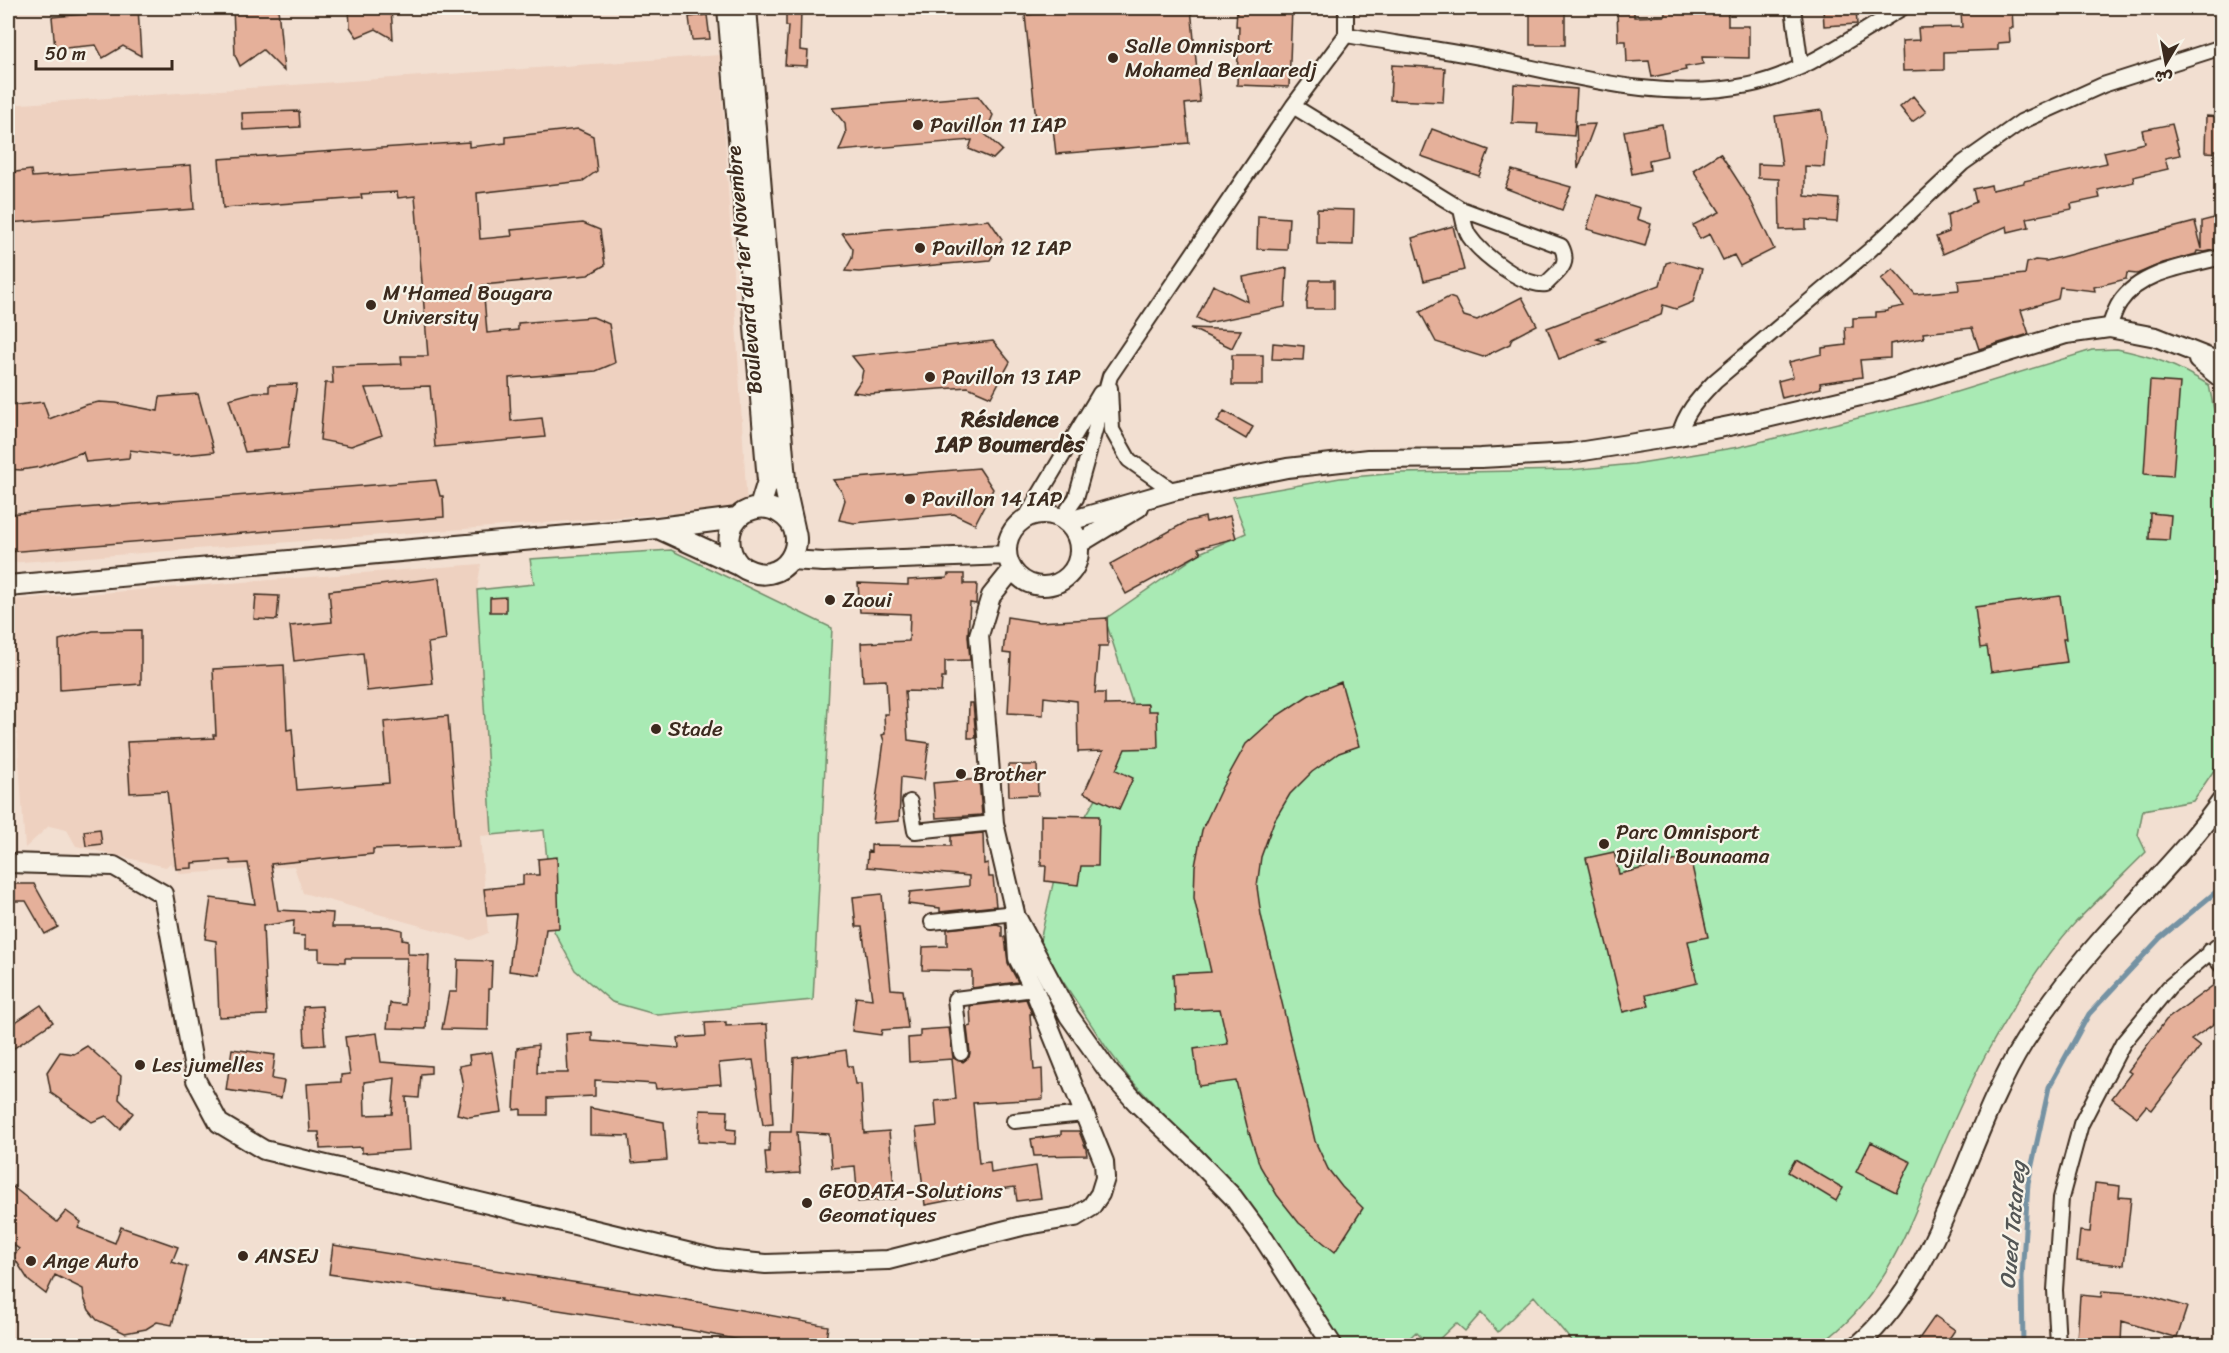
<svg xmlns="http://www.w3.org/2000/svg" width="2229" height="1353" viewBox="0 0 2229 1353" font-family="Sriracha,'Playpen Sans Arabic',sans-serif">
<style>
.built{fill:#eed1c0}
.green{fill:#a9eab4;stroke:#728a69;stroke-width:1.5}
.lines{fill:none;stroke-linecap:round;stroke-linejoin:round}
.stream{stroke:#7492a3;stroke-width:5}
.building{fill:#e5b09a;stroke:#3b2a1e;stroke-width:1.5;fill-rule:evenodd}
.minor-casing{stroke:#3b2a1e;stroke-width:18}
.tertiary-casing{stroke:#3b2a1e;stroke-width:22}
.secondary-casing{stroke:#3b2a1e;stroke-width:24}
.minor{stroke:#f7f3e8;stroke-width:14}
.tertiary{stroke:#f7f3e8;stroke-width:18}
.secondary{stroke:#f7f3e8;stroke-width:20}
.poi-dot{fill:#3b2a1e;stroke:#f7f3e8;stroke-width:2}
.labels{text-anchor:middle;stroke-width:4.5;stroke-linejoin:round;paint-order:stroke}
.poi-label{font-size:21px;fill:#3b2a1e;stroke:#f7f3e8;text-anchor:start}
.street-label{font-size:21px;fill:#3b2a1e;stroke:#f7f3e8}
.neighbourhood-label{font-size:22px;font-weight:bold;fill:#3b2a1e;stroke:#f7f3e8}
.water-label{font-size:22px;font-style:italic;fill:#535655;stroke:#f7f3e8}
</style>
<rect width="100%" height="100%" fill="#f2dfd1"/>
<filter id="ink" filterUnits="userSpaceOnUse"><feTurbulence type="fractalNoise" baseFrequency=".0167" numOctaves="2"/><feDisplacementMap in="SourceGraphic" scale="12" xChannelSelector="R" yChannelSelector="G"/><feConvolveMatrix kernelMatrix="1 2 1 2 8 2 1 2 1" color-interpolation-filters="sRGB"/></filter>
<g filter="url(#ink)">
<path class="built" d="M720,55L747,506L731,509L8,563V105Z
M481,564L477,590L492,835L480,836L488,933L471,940L303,893L294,866L181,874L170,863L166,867L76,846L67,830L49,826L25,848L8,600Z"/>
<path class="green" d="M2117,349C2155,357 2176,365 2209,385L2214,410L2222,420L2221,760L2193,801L2143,810L2138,835L2146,852C2122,876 2098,899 2075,923C2040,961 2011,1009 1986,1054C1968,1087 1953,1122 1938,1157C1908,1228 1885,1299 1819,1345H1575L1534,1296L1498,1332L1481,1313L1465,1331L1456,1323L1433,1345H1429L1416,1332L1402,1345H1339L1197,1149L1130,1079L1106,1047L1039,945L1060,853L1084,819L1126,747L1137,717L1105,619L1202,552L1246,533L1232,497L1340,478L1399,473L1570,470L1634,464L1739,447L1924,402L2092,350Z
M671,550L832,628L813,1000L658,1015L612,1002L575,970L554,931L544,830L492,835L477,590L534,584L530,559Z"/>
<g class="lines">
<path class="stream" d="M2023,1346L2022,1277L2028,1183L2049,1087L2089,1014L2160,938L2222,887"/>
</g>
<path class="building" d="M94,8H138L141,56L123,46L103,58L96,45L55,49L52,17L94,13Z
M233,8H278L284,71L263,50L240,66L235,55Z
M349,8H391L393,39L376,29L357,37L350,27Z
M1103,8H1191L1200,102L1185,104L1189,143L1056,154L1052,119L1036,120L1025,15Z
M1237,8H1292L1289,87L1237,85L1239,26H1236Z
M1617,8H1634V17L1665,16V8H1728V26H1749V58L1702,57L1703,64L1685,67L1686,70L1652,77L1649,61L1627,62L1626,41H1618Z
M1823,8H1856L1857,24L1824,26Z
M1985,8H2012L2013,28H2009L2010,42L1998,43V50L1944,52V70L1903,71L1902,41L1919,40L1918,28L1962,27L1961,12L1985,11Z
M786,9H801L800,50L808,51L807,66L785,65L788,26H786Z
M1530,11H1565V45H1530Z
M707,15L710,39L692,40L689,17Z
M1392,65L1445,68L1443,102L1390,100Z
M1514,84L1577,89L1574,136L1537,133L1538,124L1512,123Z
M978,96L993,115L985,134L1002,150L993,159L969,149L972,140L839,151L846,134L845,124L832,108Z
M1913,96L1926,112L1912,122L1900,107Z
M1822,110L1826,139L1824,167L1805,166V196L1839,199L1837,222L1806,220V229L1780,230L1779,179L1758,178V164L1782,165L1775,116Z
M299,111L300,127L243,130L242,113Z
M2206,116L2222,117V153L2205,152Z
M1595,124L1578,169L1576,125Z
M1662,124L1667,156L1649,160L1650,170L1632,174L1624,131Z
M2172,124L2180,155L2165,158L2168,169L2133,177L2134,182L2098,190L2100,198L2071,204L2072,209L2027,218L2029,227L2008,232L2007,226L1943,254L1936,237L1949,232L1947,215L1976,202L1973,189L1991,185L1992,190L2024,183V181L2107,163L2104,152L2145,143L2142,130Z
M578,129L593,136L597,171L583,181L477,193L480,239L512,236L511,230L583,223L600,230L605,265L588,275L483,285L487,333L518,330V323L593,317L609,324L615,363L596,371L509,378L511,421L542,418L545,437L435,447L430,386L365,388L382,435L351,446L320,440L325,383H333L332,366L402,364L401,356H428L415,196L398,198L397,192L361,194L362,198L223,208L219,159L469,142V147L506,143V137Z
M1432,129L1489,150L1479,176L1421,156Z
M1720,153L1751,201L1774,249L1740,266L1734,255L1723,260L1710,234L1700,239L1693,225L1720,212L1693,170Z
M191,165L194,209L8,223V173L31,170L32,177Z
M1512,170L1571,187L1562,210L1505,188Z
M1597,195L1640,208L1637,219L1651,224L1645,246L1587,229Z
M1317,209L1354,210L1353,245L1317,244Z
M1258,216L1289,218L1287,250L1257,249Z
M2222,216V248L2205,252L2197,251L2196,254L2163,263L2137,274L2127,273L2126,279L2094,287L2095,291L2060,287L2058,299L2021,310L2029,334L1979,349L1972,328L1923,333L1924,338L1890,344V358L1860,360L1862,377L1820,383L1821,388L1782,398L1778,381L1793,377L1789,362L1822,354V348L1846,345L1845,327H1853V318L1876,317V312L1888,311V309L1904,306L1881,279L1893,269L1915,294L1959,290L1958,281L2025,274L2027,263L2035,260L2046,261L2195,222L2202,249V221Z
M989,220L1002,239L990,260L859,272L845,271L852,258L853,249L842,233Z
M1453,226L1464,270L1424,281L1412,238Z
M1673,261L1702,269L1693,302L1676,309L1663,305L1661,315L1597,339L1605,341L1559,359L1547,328L1660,285L1666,263Z
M1287,268L1285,307L1207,323L1197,318L1213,285L1248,302L1243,277Z
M1310,280H1334V309H1307V302H1306Z
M1449,297L1455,299L1464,316L1477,320L1522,297L1537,325L1512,338L1510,344L1483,357L1436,342L1420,312Z
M1190,328H1191L1241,330L1232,348Z
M993,341L1010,362L991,397L968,387L869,394L853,392L861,380L863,370L852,356Z
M1273,343L1304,346L1303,360L1272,359Z
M1232,355H1263V385H1232Z
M2150,381L2180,383L2173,476L2144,474Z
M297,384L288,448L245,452L229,399L255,392H269V385Z
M198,394L214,452L175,456L130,450L129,458L86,462L83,452L40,467L21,470L8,469V406L43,402L49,419L85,405L99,402L116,403L158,411L160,397Z
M1224,411L1253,427L1246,439L1217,422Z
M979,468L993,489L975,524L954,514L854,523L839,520L845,500L842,492L833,480Z
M436,480L440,496H443L444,517L8,552V514Z
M2150,513L2171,515L2169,540L2149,539Z
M1230,516L1236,538L1198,548L1201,553L1126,594L1110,564L1186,522L1205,517L1206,522Z
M948,574H964V584H977L976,604L970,603L968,636L970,660L945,661V678H942L941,692L905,691L908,740L929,743L924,780L901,777L899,821L873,823L884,741L882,735L885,734L884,714H888L886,680L863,681L861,643L909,641L910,614L860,612L858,583L908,585V580L947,578Z
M439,578L446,640L428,643L433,684L367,691L363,653L294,661L290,626L332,622L329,591Z
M256,595L279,596L277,620L254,619Z
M2060,596L2066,639H2063L2067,662L1991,672L1987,647L1980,648L1975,607Z
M506,597V612H490V598Z
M1007,617L1039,622L1107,618L1108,646H1099L1095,693H1105V705L1148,704V711H1157L1158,748L1125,749L1116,770L1133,778L1119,809L1084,793L1103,751L1078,752L1077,701L1044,697L1043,715L1008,713L1011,654L1003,653Z
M141,630V684L60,690L59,640L93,631Z
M284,665L287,730L292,729L297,790L389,783L384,722L448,716L458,846L373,849V854L271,864L278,910L333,913L332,927H388L402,930V939L408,940V954L429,955L426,1029L387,1028L390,1003L405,1005L407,958H345V962L319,961V949H305V936L293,935L294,921L263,926L267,1015L219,1017L216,941L205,939L211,898L255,904L248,863L231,864L230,860L192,863V868L176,869L167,791L130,793L127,742L214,738L213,735H216L213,669Z
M1341,682L1359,746L1339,753L1312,772L1290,794L1274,821L1261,857L1257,887L1261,915L1315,1141L1328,1169L1342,1187L1363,1208L1335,1252L1299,1223L1277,1195L1260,1166L1247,1126L1236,1081L1199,1086L1194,1049L1228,1044L1220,1009L1175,1011L1173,974L1211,972L1194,898L1195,866L1202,830L1221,789L1246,744L1277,716L1309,695Z
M969,703H973L976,738H968Z
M1008,765H1037L1038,795L1009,796Z
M979,779L982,815L936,818L933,783Z
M1041,815L1099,816L1098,866H1081L1078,885L1045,881L1046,866H1041Z
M100,829L102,844L86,846L84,831Z
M983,833L984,864L988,863L989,877H993L996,906L940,912V908L908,904L910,892L969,886V876L867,867L868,851L871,852V845L951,846V836Z
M1614,852L1619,874L1690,857L1708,937L1688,941L1697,983L1646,995L1649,1006L1623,1012L1586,858Z
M557,857L559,928L546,929L540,975L509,971L516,914L487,916L484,889L523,885V875H539L538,859Z
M8,884H34L58,927L45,934L26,901H8Z
M882,894L891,989L903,990L908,1028L882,1030L881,1035L852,1031L856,997L872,999L862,927H856L853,897Z
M997,924L1002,926V937H1005L1008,963L1018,982L972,988V971L922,970L923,947L947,946V929Z
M458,960L492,961L491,989H489L488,1030L442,1029L449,992H457Z
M2222,979V1018L2191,1040L2200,1047L2152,1110L2146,1106L2137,1117L2112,1098L2131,1073L2128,1071L2166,1020Z
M1026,999L1032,1014H1030L1034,1070L1042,1069L1043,1099L973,1103L979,1163L990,1162L991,1173L1036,1166L1041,1198L1017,1201L1015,1187L966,1193L967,1197L925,1205L916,1128L937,1126L935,1101L956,1099L952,1059L909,1062L908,1038L920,1037V1030L949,1028L953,1058L963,1062L969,1057L970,1053L967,1027L971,1026L970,1006Z
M41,1005L53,1022L8,1052V1027Z
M322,1006L325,1045L305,1046L303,1007Z
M726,1022V1026L767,1024L773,1124L763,1125L753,1060L719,1063L721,1084L656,1089L655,1084L595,1080V1096L547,1098V1115H521V1109L514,1110L517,1048L538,1045L537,1073H568L566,1034L592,1032V1041L679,1048L678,1038L706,1036L705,1023Z
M377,1033L381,1062L431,1066V1073L421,1074L419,1098L406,1097L409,1150L362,1153V1147L320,1149L319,1132H310L307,1084L341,1082V1075L350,1074L345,1037ZM395,1078L392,1114L365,1115L364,1082Z
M87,1046L121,1076L119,1099L133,1113L120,1129L106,1116L92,1122L51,1093L47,1072L60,1052L74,1054Z
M232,1049L275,1055L272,1079L284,1081L281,1098L226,1090Z
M846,1050L848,1066H852L855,1084H861L864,1133L889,1131L895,1199L858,1202L855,1166L832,1168L829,1134L797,1132L800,1173L767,1175L765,1152H769L770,1132H791L794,1058Z
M492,1052L502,1112L469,1117L457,1114L463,1086L459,1066L470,1064L469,1055Z
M590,1108L664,1122L667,1160L632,1163L629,1136L590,1135Z
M700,1110L728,1111L727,1129L736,1130L735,1144L698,1142Z
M1061,1131H1079L1086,1149L1087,1155L1034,1156L1031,1139L1061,1135Z
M1871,1142L1911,1162L1896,1192L1856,1172Z
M1795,1160L1843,1188L1836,1201L1788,1172Z
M8,1183L57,1222L66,1211L81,1222L78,1228L115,1243L121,1227L178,1247L172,1262L187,1267L172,1325L157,1322L146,1329L125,1333L97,1320L89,1310L84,1298L83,1289L55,1275L46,1294L29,1281L13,1256L19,1249L8,1241Z
M2095,1183L2120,1186L2119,1197L2131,1198L2124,1265L2077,1261L2080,1231L2090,1232Z
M333,1245L676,1298L828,1326L825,1346H770L689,1330L500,1301L501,1299L329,1274Z
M2102,1291L2143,1294L2187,1307L2177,1338L2122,1321L2121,1343L2077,1340L2080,1295L2101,1297Z
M1935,1316L1955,1330L1944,1346H1914Z"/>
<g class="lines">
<g class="minor-casing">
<path id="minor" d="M1793,8L1801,67
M1346,35C1392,43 1439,49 1485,58C1572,75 1660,103 1749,85C1801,75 1857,34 1902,8
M1293,106L1461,209L1561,246C1571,265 1558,271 1546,284C1523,287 1481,254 1469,236C1464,228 1463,217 1461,209
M2109,328C2112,319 2115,309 2120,302C2141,271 2188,266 2222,257
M1110,388L1112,430L1129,460L1173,491
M1679,436C1685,412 1699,398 1715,381L1870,250L1963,163L2021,122L2103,85L2222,47
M1026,517L1100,393
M1062,518L1076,498L1110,376L1293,106L1346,35V8
M910,802L915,831L994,823
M932,922L1015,913
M2209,951L2222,966
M961,1053L955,999L1034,989
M1014,1121L1084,1114
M2058,1346L2055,1290L2061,1198L2081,1124L2123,1043L2169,987L2222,942"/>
</g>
<g class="tertiary-casing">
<path id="tertiary" d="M2198,360L2222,379
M1007 550a36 36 0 1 1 72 0a36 36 0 1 1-72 0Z
M1066,522L1173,491L1287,468L1368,459L1481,458L1571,453L1679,436L1754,421L1886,390L2066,334L2109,328L2156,337L2222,363
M1080,543L1139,507
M790,560L824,562L1007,555
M8,863L114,866L163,894L196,1080L219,1123L264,1150L716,1259L766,1264L888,1260L1022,1226L1075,1217L1091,1207L1100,1194L1105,1178L1104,1162L1034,989L1018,958L1015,913L994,823L979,635L991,596L1012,570
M1018,920L1069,1016L1108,1071L1136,1102L1194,1157L1233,1197L1264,1239L1333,1346
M1857,1346C1945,1270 1964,1138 2024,1042C2055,993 2091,949 2131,907C2162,872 2195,839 2222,800"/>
</g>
<g class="secondary-casing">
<path id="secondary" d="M728,8L768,481L760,507
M746,8L786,492L794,528
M737,518L658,528L739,565C784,596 817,535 780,513C771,507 763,506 753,509C727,515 723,547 739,565
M8,586L658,528"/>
</g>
<use href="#minor" class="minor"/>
<use href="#tertiary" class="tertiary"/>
<use href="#secondary" class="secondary"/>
</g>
</g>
<g class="poi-dot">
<circle cx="1113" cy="58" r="6"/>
<circle cx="918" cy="125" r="6"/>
<circle cx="920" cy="248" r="6"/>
<circle cx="371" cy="305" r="6"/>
<circle cx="930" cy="377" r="6"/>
<circle cx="910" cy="499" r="6"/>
<circle cx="830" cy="600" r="6"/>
<circle cx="656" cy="729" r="6"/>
<circle cx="961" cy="774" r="6"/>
<circle cx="1604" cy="844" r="6"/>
<circle cx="140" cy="1065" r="6"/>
<circle cx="807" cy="1203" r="6"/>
<circle cx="243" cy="1256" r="6"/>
<circle cx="31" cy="1261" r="6"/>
</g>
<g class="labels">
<g class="poi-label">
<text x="1125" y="53">Salle Omnisport<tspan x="1125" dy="24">Mohamed Benlaaredj</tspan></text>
<text x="930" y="132">Pavillon 11 IAP</text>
<text x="932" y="255">Pavillon 12 IAP</text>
<text x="383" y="300">M'Hamed Bougara<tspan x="383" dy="24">University</tspan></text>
<text x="942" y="384">Pavillon 13 IAP</text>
<text x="922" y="506">Pavillon 14 IAP</text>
<text x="842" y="607">Zaoui</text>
<text x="668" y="736">Stade</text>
<text x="973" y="781">Brother</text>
<text x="1616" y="839">Parc Omnisport<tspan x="1616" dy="24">Djilali Bounaama</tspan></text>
<text x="152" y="1072">Les jumelles</text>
<text x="819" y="1198">GEODATA-Solutions<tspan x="819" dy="24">Geomatiques</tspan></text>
<text x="255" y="1263">ANSEJ</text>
<text x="43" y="1268">Ange Auto</text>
</g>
<g class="street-label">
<text transform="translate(744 270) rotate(-95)" y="7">Boulevard du 1er Novembre</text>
</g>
<g class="neighbourhood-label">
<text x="1010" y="427">Résidence<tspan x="1010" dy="25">IAP Boumerdès</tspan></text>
</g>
<g class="water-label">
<text transform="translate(2012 1225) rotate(-85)" y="8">Oued Tatareg</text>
</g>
</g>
<rect width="2229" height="1353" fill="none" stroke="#f7f3e8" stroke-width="30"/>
<rect x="15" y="15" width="2199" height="1323" fill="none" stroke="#3b2a1e" stroke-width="2" filter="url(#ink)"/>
<g transform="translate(2166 63) rotate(190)" stroke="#f7f3e8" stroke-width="4.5" paint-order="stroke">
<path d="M0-4.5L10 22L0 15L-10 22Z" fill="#3b2a1e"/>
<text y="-9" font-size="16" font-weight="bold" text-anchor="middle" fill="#3b2a1e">ش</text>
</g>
<path d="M36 60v9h136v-9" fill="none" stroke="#3b2a1e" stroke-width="3"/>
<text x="45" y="60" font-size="18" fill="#3b2a1e" stroke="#f7f3e8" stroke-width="4.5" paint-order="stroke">50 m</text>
</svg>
